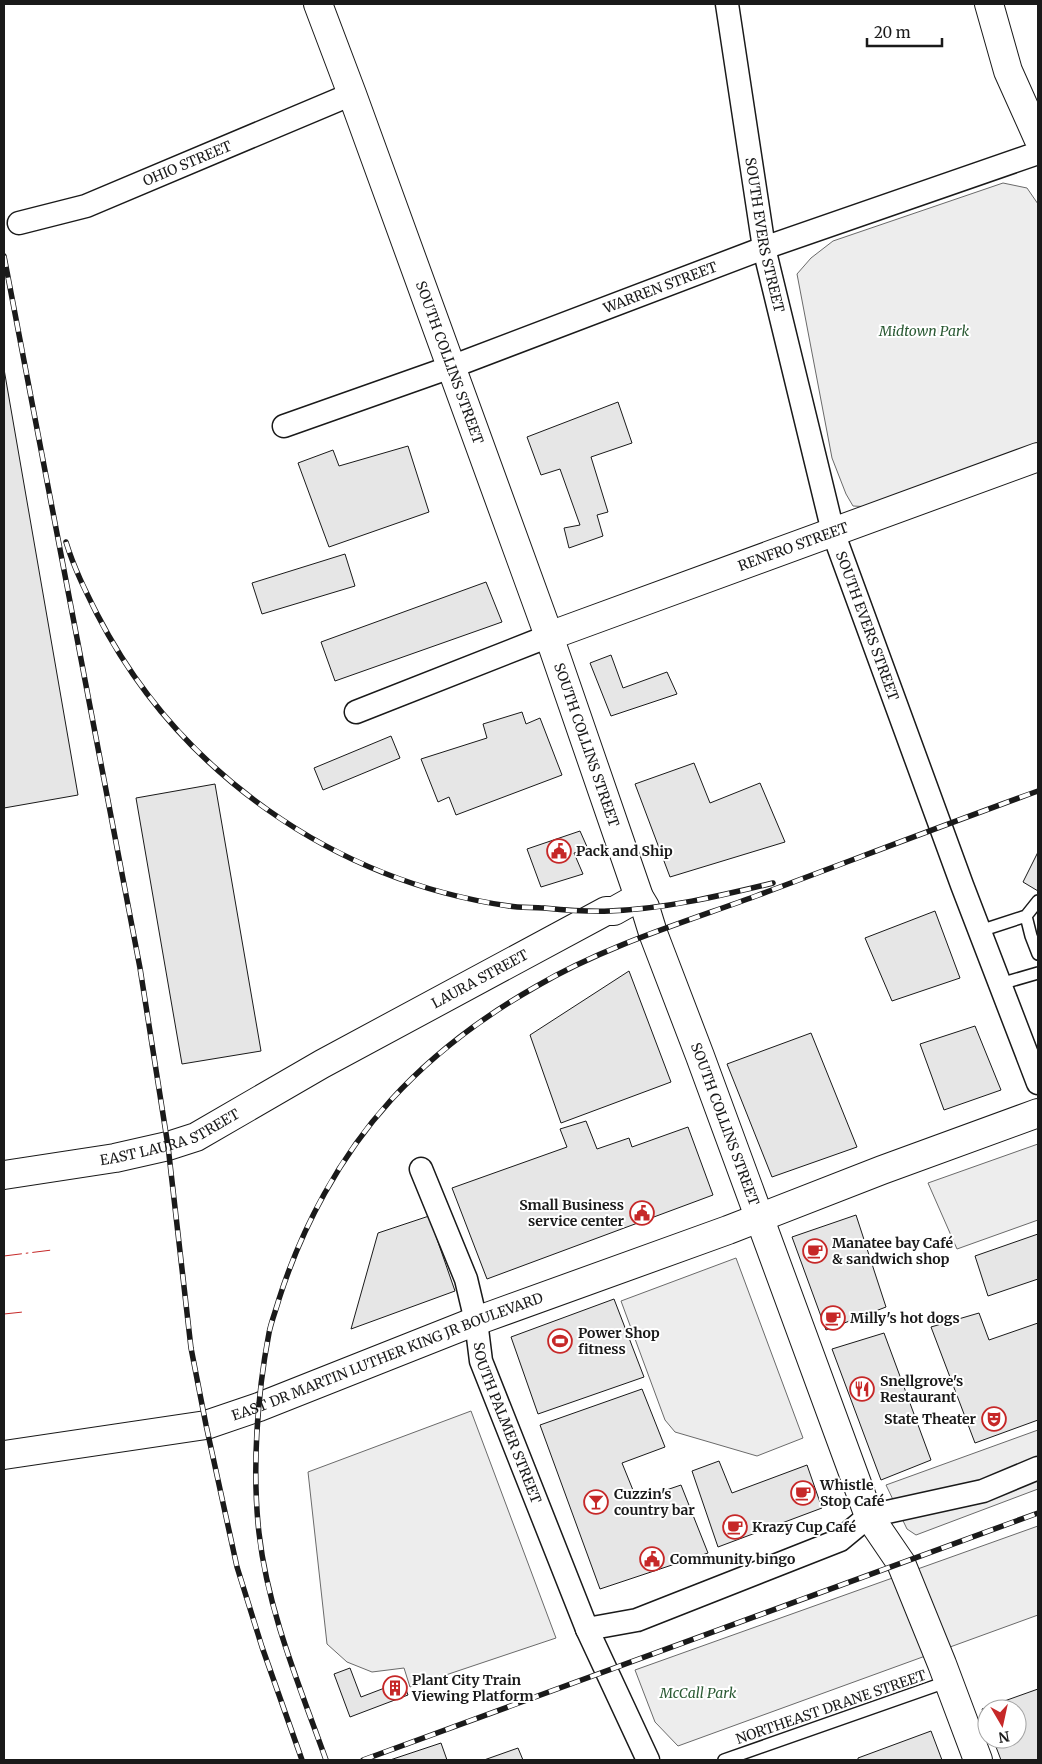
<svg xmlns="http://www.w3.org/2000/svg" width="1042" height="1764" viewBox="0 0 1042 1764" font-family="Merriweather,serif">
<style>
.built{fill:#ededed;stroke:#6a6a6a}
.building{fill:#e6e6e6;stroke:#1a1a1a}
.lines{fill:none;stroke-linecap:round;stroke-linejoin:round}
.lane-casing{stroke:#1a1a1a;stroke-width:14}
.street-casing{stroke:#1a1a1a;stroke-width:25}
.secondary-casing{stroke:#1a1a1a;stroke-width:30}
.lane{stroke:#fff;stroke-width:11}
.street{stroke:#fff;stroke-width:22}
.secondary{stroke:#fff;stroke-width:28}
.rail-casing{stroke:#1a1a1a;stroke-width:5.5}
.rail{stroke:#fff;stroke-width:4;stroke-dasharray:11;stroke-linecap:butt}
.power{stroke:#c62828;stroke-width:1;stroke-dasharray:18 4 2.5 4;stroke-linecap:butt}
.labels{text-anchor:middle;stroke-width:4;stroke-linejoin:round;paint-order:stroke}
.street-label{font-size:14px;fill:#1a1a1a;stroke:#fff}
.park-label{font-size:14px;font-style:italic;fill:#2b5a34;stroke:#fff}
.poi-label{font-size:14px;font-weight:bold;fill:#1a1a1a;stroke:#fff;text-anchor:start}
</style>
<rect width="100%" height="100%" fill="#fff"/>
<path class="built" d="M1003,183L1027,188L1038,204V445L872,507L853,506L846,494L832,458L797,274L811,258L833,241Z
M1038,1144V1220L957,1249L928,1183Z
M736,1258L803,1438L757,1456L675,1432L665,1420L621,1301Z
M471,1411L556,1638L410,1687L404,1668L372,1672L347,1662L327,1644L308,1472Z
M1038,1430V1489L916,1535L907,1529L886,1485Z
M1038,1526V1615L678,1746L655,1722L635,1670Z"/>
<path class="building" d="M4,369L78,795L4,808Z
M618,402L632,443L591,457L608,512L597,515L603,536L569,548L564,528L580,525L560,469L541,475L527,437Z
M408,446L429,512L329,547L298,463L333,450L339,466Z
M345,554L355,586L262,614L252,583Z
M486,582L502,622L335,681L321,642Z
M611,655L623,688L667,672L677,694L611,716L590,663Z
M522,712L526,724L540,718L562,775L456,815L449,797L438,802L421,759L487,738L483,724Z
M391,736L400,758L323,790L314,768Z
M694,763L710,803L760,783L785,842L670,877L635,784Z
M215,784L261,1051L182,1064L136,798Z
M580,831L588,849L574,853L583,874L541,887L527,849Z
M1038,852V891L1023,882Z
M935,911L960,978L892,1001L865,938Z
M629,971L671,1082L561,1123L530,1035Z
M975,1026L1001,1090L944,1110L920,1044Z
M811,1033L857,1147L772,1177L727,1064Z
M586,1121L597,1149L629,1138L632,1147L688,1127L713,1195L487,1279L452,1188L567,1147L560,1129Z
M856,1215L886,1307L826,1330L792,1237Z
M429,1216L455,1291L351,1329L378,1233Z
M1038,1234V1279L988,1296L975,1256Z
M614,1299L644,1377L538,1414L511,1337Z
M979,1313L989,1340L1038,1323V1420L975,1443L931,1327Z
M884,1333L931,1460L881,1480L832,1349Z
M642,1389L665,1447L622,1463L637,1500L681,1485L708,1553L600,1589L540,1425Z
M719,1461L732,1493L807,1465L822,1508L718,1547L692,1471Z
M350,1668L361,1697L403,1681L408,1695L350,1717L334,1674Z
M1038,1689V1760H1001L993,1739H1017V1709H987V1722L982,1709Z
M931,1731L942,1760H858V1758Z
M441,1743L447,1760H390Z
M518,1748L523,1760H484Z"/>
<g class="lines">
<g class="lane-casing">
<path id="lane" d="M1026,916L1031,936L1038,954
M980,931L1026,916L1038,901
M1000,984L1038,973
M724,1760L949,1681"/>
</g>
<g class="street-casing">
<g id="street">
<path id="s1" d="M727,4L764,248L833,532L962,885L1038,1083"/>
<path id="s2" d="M19,223L86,206L352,94"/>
<path id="s3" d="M284,426L451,367L764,248L1038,153"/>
<path d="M356,712L549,636"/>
<path id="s4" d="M421,1169L466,1279L476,1321L481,1361L587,1629L648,1760"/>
<path d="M587,1629L637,1620L840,1540L869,1516L983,1491L1038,1468"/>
</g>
</g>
<g class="secondary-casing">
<g id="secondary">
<path id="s5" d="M318,4L352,94L549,636L639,897L645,907L653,933L700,1056L869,1516L901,1563L942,1664L978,1760"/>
<path d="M989,4L1008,71L1038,138"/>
<path id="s6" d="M549,636L1038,457"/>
<path id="s7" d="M4,1175L115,1158L168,1146L196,1137L322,1064L606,911H614L639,897"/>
<path id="s8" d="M4,1455L206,1425L259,1407L476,1321L728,1230L882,1170L1038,1113"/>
</g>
</g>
<use href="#lane" class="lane"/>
<use href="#street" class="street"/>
<use href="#secondary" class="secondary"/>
<g class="rail-casing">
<path id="rail" d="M4,256L140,968L168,1146L191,1348L206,1425L237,1567L262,1647L302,1760
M66,542C74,568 85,590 97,614C178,772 334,881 509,906C520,908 532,907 544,908C565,910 587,912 609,911C664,909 720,896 773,883
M326,1760C300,1687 268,1612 259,1533C252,1471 257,1395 269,1333C271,1322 276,1310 279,1299C302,1227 340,1156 391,1100C432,1055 484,1016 537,986C605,946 682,923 756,896C850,861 944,825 1038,791
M363,1760L1038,1513"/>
</g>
<use href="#rail" class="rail"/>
<path class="power" d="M4,1256L52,1250
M4,1314L23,1312"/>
</g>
<defs>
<g id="civic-ring" transform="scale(1.25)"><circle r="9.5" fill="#fff" stroke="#c62828" stroke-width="1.5"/><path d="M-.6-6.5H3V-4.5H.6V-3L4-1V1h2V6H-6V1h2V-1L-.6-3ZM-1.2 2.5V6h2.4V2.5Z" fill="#c62828"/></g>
<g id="cafe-ring" transform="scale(1.25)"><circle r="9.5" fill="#fff" stroke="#c62828" stroke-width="1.5"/><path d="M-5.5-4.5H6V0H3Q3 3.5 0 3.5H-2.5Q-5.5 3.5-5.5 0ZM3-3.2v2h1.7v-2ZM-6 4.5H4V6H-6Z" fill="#c62828"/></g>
<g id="stadium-ring" transform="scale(1.25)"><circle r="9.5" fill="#fff" stroke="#c62828" stroke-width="1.5"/><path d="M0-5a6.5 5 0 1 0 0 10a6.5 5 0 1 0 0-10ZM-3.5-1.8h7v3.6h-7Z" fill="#c62828"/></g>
<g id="restaurant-ring" transform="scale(1.25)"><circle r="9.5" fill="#fff" stroke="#c62828" stroke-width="1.5"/><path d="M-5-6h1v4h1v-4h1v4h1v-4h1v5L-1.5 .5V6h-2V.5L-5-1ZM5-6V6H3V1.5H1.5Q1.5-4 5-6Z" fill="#c62828"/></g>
<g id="theatre-ring" transform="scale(1.25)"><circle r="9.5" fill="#fff" stroke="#c62828" stroke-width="1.5"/><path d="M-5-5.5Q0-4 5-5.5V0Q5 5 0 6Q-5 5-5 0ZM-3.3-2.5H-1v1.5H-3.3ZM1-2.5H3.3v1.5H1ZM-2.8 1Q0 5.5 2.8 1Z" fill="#c62828"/></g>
<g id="bar-ring" transform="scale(1.25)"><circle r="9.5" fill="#fff" stroke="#c62828" stroke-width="1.5"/><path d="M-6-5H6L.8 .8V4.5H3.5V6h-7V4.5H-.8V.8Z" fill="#c62828"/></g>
<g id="building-ring" transform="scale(1.25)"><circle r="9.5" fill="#fff" stroke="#c62828" stroke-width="1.5"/><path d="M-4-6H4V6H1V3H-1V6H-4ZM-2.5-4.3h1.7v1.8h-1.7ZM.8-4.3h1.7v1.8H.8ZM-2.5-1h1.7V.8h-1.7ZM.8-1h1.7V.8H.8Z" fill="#c62828"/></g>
</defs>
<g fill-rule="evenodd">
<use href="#civic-ring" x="559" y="851"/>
<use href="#civic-ring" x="642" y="1213"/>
<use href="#cafe-ring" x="815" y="1251"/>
<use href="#cafe-ring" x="833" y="1318"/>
<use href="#stadium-ring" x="560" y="1341"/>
<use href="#restaurant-ring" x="862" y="1389"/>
<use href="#theatre-ring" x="994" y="1419"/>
<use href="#cafe-ring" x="803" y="1493"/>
<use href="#bar-ring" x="596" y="1502"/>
<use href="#cafe-ring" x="735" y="1527"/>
<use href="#civic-ring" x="652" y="1559"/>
<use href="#building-ring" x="395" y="1688"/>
</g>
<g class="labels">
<g class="street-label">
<text dy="5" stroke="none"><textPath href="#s2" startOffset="179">OHIO STREET</textPath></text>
<text dy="5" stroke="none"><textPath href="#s1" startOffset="234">SOUTH EVERS STREET</textPath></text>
<text dy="5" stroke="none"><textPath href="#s3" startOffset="401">WARREN STREET</textPath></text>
<text dy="5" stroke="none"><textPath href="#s5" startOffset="382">SOUTH COLLINS STREET</textPath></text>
<text dy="5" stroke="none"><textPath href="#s6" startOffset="260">RENFRO STREET</textPath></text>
<text dy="5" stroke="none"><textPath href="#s1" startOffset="639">SOUTH EVERS STREET</textPath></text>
<text dy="5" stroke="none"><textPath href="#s5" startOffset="788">SOUTH COLLINS STREET</textPath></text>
<text dy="5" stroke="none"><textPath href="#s7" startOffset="521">LAURA STREET</textPath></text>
<text dy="5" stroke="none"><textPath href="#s5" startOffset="1192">SOUTH COLLINS STREET</textPath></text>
<text dy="5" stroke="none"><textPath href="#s7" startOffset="171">EAST LAURA STREET</textPath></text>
<text dy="5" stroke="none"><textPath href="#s8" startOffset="398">EAST DR MARTIN LUTHER KING JR BOULEVARD</textPath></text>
<text dy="5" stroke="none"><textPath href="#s4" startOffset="269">SOUTH PALMER STREET</textPath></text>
<text transform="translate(831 1707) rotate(-19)" y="5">NORTHEAST DRANE STREET</text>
</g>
<g class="park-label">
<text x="924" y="336">Midtown Park</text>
<text x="698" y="1698">McCall Park</text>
</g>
<g class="poi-label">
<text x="576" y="856">Pack and Ship</text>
<text x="624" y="1210" text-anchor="end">Small Business<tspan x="624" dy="16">service center</tspan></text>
<text x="832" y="1248">Manatee bay Café<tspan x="832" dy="16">&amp; sandwich shop</tspan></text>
<text x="850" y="1323">Milly's hot dogs</text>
<text x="578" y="1338">Power Shop<tspan x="578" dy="16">fitness</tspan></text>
<text x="880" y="1386">Snellgrove's<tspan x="880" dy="16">Restaurant</tspan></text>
<text x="976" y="1424" text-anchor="end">State Theater</text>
<text x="820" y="1490">Whistle<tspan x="820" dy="16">Stop Café</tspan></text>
<text x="614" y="1499">Cuzzin's<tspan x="614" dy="16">country bar</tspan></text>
<text x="752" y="1532">Krazy Cup Café</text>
<text x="670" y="1564">Community bingo</text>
<text x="412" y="1685">Plant City Train<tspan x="412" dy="16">Viewing Platform</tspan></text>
</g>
</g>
<rect width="1042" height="1764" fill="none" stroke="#1a1a1a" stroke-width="10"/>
<g transform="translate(1002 1724) rotate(171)"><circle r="24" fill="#ffffff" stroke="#a3a3a3"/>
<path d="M0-4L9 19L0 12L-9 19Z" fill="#c62828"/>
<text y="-8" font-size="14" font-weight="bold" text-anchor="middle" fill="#1a1a1a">N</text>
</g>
<path d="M867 38v8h75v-8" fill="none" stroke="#1a1a1a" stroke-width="2.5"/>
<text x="874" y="38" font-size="15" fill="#1a1a1a" stroke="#ffffff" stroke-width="4" paint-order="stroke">20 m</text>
</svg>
